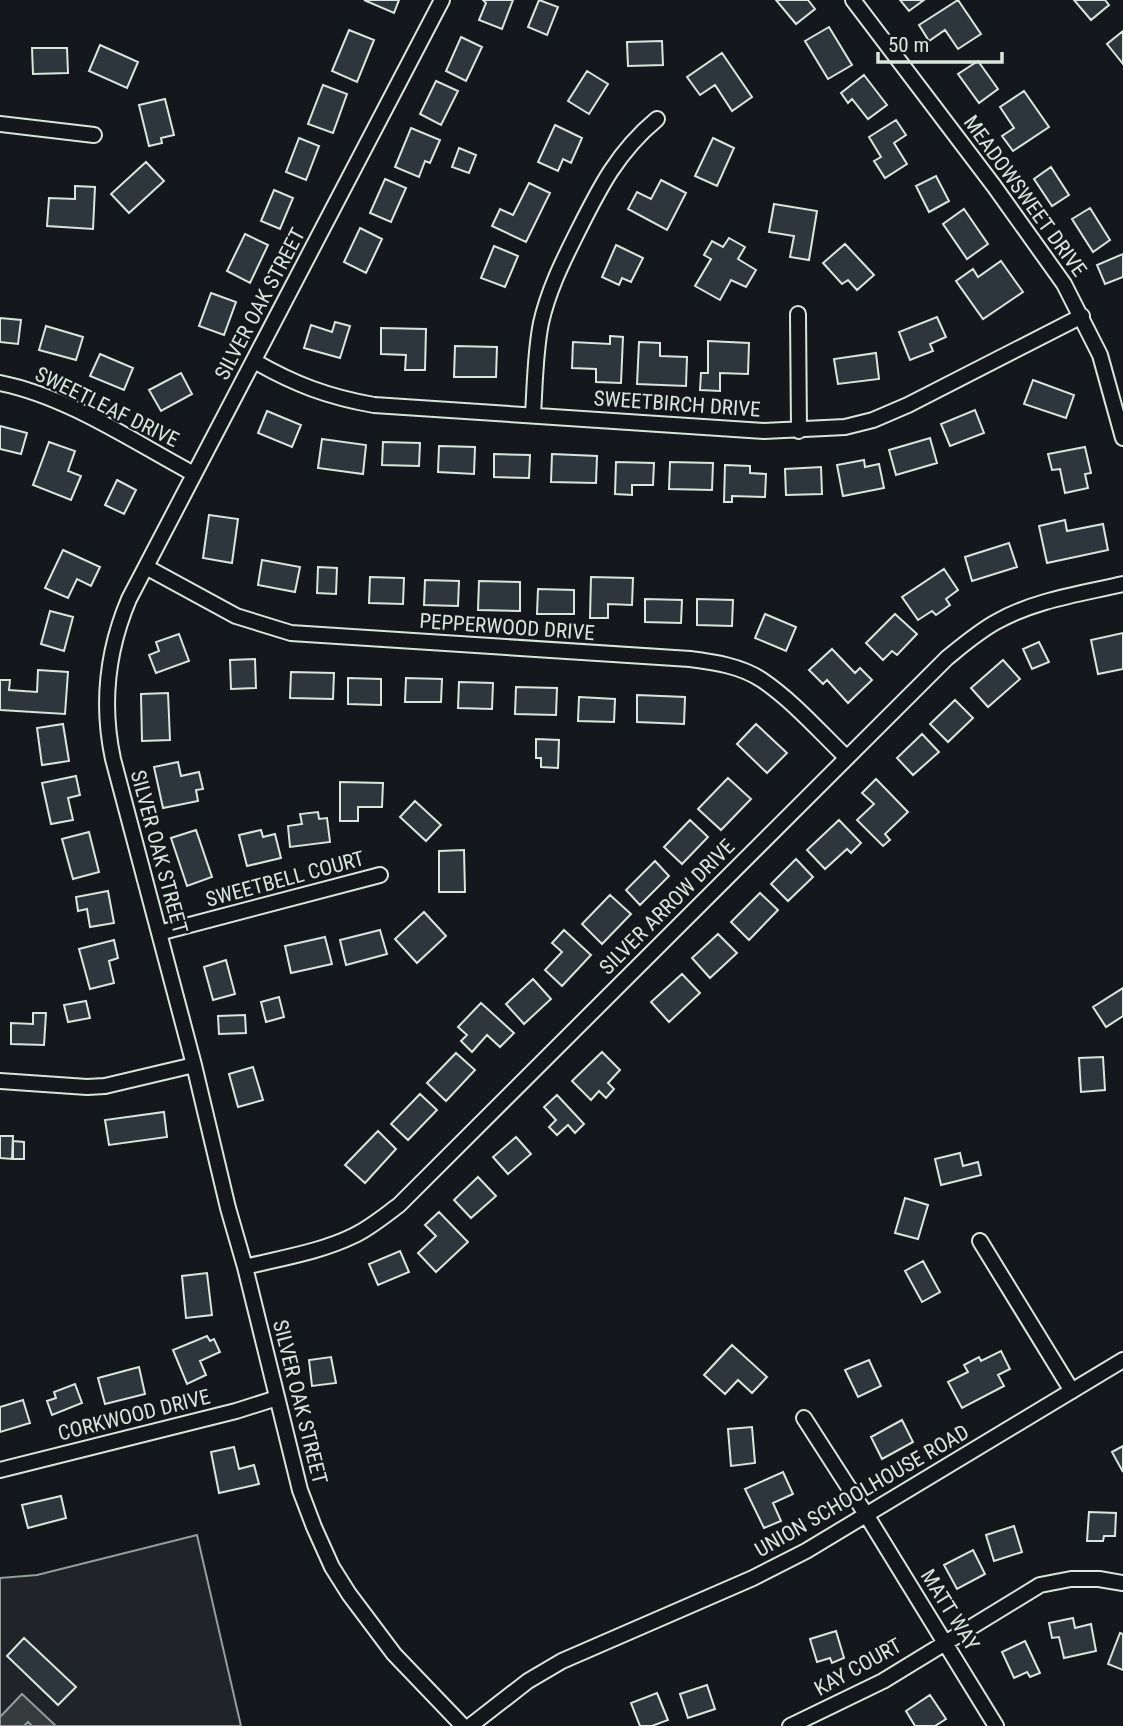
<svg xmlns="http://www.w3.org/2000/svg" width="1123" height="1726" viewBox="0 0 1123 1726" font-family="'Roboto Condensed',sans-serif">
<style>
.green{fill:#202428;stroke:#939e99;stroke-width:2}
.water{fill:#363b3e;stroke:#939e99;stroke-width:2}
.building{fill:#2c363c;stroke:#d8e6dc;stroke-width:2}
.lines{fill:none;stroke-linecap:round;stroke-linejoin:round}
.street-casing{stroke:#d8e6dc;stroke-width:18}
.street{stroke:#14181c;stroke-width:14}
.labels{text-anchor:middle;stroke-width:5;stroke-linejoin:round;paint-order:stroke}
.street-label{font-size:21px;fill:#d8e6dc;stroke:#14181c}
</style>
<rect width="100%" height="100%" fill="#14181c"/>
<path class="green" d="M197,1535L241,1726H0V1578L37,1575Z"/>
<path class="water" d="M22,1694L56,1726H32L28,1722L24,1726H0V1717Z"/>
<path class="building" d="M364,0H399L394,13Z
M483,0H513L502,29L479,20L486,3Z
M539,0L558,7L547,35L528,27Z
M776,0H808L815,9L796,24Z
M900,0H924L909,11Z
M958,0L981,34L958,49L945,30L929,41L919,25Z
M1074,0H1105L1109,5L1091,20Z
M829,27L852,65L828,79L805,41Z
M349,30L374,40L357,82L332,71Z
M1123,31V64L1107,44Z
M461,37L482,47L466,81L446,71Z
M662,41L663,65L628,66L627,42Z
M100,45L138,62L127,88L89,71Z
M32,48H67L68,73L33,74Z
M722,53L752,97L732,111L715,85L700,95L687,77Z
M978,61L998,89L979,103L958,74Z
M587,71L608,84L589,114L568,101Z
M864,75L887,105L868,119L852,99L848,103L841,93Z
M436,81L458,91L441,125L420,114Z
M323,85L347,94L333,133L308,124Z
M1024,91L1049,127L1013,151L1002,136L1014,128L1000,107Z
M165,99L174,135L161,138L162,143L149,146L139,105Z
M896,120L906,135L894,143L907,164L885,178L874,161L881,157L869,137Z
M555,125L582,138L571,163L563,159L558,171L538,162Z
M411,128L440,140L430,163L425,161L419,177L395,167Z
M299,138L319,146L306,180L286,172Z
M713,138L734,148L717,186L695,176Z
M459,148L476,155L469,173L452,167Z
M146,162L164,181L129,213L111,194Z
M1051,167L1069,195L1052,206L1034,179Z
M936,176L949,201L929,212L916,186Z
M385,179L406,188L391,222L370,213Z
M661,180L686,193L667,230L628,209L637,192L651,199Z
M529,183L550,193L526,242L492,226L500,209L513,215Z
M75,186L95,187L93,229L47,226L49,198L75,199Z
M274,190L293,198L280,229L261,221Z
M774,204L817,211L809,260L790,257L794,236L769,232Z
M1090,208L1110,240L1093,252L1072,219Z
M964,209L988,244L967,259L943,224Z
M360,228L382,239L366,273L344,262Z
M245,234L268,245L250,283L227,271Z
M729,238L745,247L738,259L756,270L746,287L731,280L720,300L695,286L711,259L704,255L712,241L723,247Z
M845,244L874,275L857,290L848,280L842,284L823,263Z
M616,245L643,258L631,282L622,278L619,285L602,277Z
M494,246L518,256L505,287L481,278Z
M1123,254V277L1105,284L1097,265Z
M1001,261L1023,292L983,319L956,281L973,269L978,277Z
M211,293L236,302L224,335L199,326Z
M937,317L946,337L930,344L933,351L910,360L899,332Z
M0,318L21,320L18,344L0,342Z
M335,322L350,326L340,358L304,348L311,325L332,332Z
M46,326L83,337L76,360L39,350Z
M381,328L426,329L425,370H405L406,355L381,354Z
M610,336L623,337L621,383L596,382V369L572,368L573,342L610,344Z
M708,341L749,343L748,374L720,373V391L700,390L701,373H708Z
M639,342L660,343V356L687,357L686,386L637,384Z
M455,346L497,347L496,377H454Z
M876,353L879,379L838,384L834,359Z
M100,354L133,368L124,390L90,376Z
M181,373L192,394L161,411L149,390Z
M1033,380L1074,395L1066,418L1024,404Z
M975,410L984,433L950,446L941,424Z
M267,411L301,425L292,447L258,433Z
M0,426L27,433L21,454L0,449Z
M930,438L937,463L896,475L889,450Z
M322,439L366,445L363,474L318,468Z
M49,442L75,451L68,471L81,476L71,500L33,485Z
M383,442L420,443L419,466L382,465Z
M439,446L475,447L474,474L438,472Z
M1085,447L1091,473L1085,474L1088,488L1065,493L1060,469L1052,470L1048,454Z
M494,454L530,455L529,478L494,477Z
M552,454L597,456L596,483L551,482Z
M864,460L865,467L879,464L884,488L843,496L837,465Z
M616,462L654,463L653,485H632V495L615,494Z
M670,462L713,463L712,490L669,489Z
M725,465L750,466V473L766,474L765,497L732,496V502H724Z
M821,467L822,494L786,495L785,469Z
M117,480L136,490L124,514L105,505Z
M209,515L238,519L232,563L203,558Z
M1065,520L1067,531L1103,524L1108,550L1047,563L1039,526Z
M1009,543L1017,567L972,581L965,557Z
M63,550L100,567L91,586L77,579L68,598L45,588Z
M262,560L300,567L295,592L258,585Z
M318,567L337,568L336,594L317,593Z
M944,569L958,590L946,599L950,605L936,615L932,611L918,620L902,597Z
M370,577L404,578L403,604L369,603Z
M591,577L633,578L632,605L608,604V618H590Z
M425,580L459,581L458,606L424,605Z
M479,581L520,582V611L478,610Z
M538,589L574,590V614H537Z
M645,599L682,600L681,623L645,622Z
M697,599L733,600L732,626L697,625Z
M50,611L73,617L64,651L41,644Z
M765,614L796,627L786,651L755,638Z
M895,614L917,634L897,655L892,651L883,660L866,643Z
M1123,633V669L1098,674L1091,640Z
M179,634L189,661L156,673L149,655L159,651L156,642Z
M1039,642L1049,662L1032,669L1023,649Z
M832,649L855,673L860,668L872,680L848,703L827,680L823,684L809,670Z
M255,659L256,688L231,689L230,660Z
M1003,660L1020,679L988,707L971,688Z
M38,670L68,672L65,714L0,710V680H10L9,690L37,692Z
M291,672L334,673L333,699L290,698Z
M348,678L381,679V705L348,704Z
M406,678L442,679L441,702H405Z
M459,682L493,683L492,709L458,708Z
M516,687L557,688L556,715L515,714Z
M168,693L170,740L142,741L141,694Z
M637,695L685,697L684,724L637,722Z
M579,697L615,699L614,722L578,721Z
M955,700L973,718L948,742L930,724Z
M63,724L69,761L42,765L37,728Z
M756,724L787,753L767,773L737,744Z
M922,734L939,752L913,775L897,758Z
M536,739L559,740L558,768L541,767V758H536Z
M178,762L181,776L199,772L203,789L196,790L198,801L163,808L154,767Z
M76,776L80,795L68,798L73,820L51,824L42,783Z
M728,778L751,799L721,830L698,809Z
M876,779L908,812L885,834L890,840L883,846L857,820L874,804L862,793Z
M340,782L383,783L382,807H358V821H340Z
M415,801L441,825L426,841L400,817Z
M318,812L319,819L327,818L330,842L290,847L288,826L302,824L300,814Z
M690,820L708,837L682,864L664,847Z
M839,820L861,843L851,853L847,849L825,869L807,850Z
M196,830L212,877L187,886L171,838Z
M261,830L263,837L275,834L281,858L247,866L239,835Z
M89,832L99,872L73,879L62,839Z
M464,850L465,892H439V851Z
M796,859L813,877L788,901L771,884Z
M655,861L669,876L640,905L626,890Z
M108,891L114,923L90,927L87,909L78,911L76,897Z
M760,893L778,910L749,940L731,922Z
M610,895L631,914L602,944L582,924Z
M424,912L446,936L417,963L395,939Z
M380,930L387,954L346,965L340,940Z
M564,930L591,955L562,986L545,970L562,952L552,943Z
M718,934L737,953L710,978L692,958Z
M325,937L332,964L291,973L285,946Z
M114,940L118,958L109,961L114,983L90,989L79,949Z
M226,960L235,994L213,1000L204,967Z
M682,974L700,993L669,1022L651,1002Z
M533,979L551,999L524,1024L506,1004Z
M1123,988V1016L1106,1027L1093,1007Z
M279,997L284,1017L266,1022L261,1002Z
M86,1001L90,1018L68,1022L64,1005Z
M481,1003L514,1033L500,1047L487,1035L472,1052L461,1041L467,1035L458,1027Z
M33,1013H46L44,1045L11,1044V1023L33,1024Z
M245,1015L246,1033L219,1034L218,1016Z
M602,1052L620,1070L608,1083L614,1089L606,1098L599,1091L591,1100L572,1081Z
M456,1053L475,1070L446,1101L427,1083Z
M1103,1057L1105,1090L1081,1092L1079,1058Z
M253,1067L263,1100L238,1107L229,1074Z
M420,1094L437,1110L408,1140L391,1124Z
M557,1095L584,1124L575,1133L568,1125L557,1135L549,1127L556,1120L544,1107Z
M164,1112L167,1137L109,1145L105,1120Z
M378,1131L396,1149L365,1183L345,1165Z
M0,1136H13L12,1159L0,1158Z
M516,1137L531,1154L508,1174L493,1157Z
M13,1141L24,1142V1159H13Z
M960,1153L963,1166L978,1162L981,1175L941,1185L935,1159Z
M478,1177L496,1196L471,1218L454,1200Z
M905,1198L928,1205L918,1239L895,1233Z
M439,1212L468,1242L436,1272L418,1253L436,1236L425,1225Z
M400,1251L409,1272L378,1285L369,1264Z
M923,1261L940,1292L922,1302L905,1271Z
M207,1273L212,1315L186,1318L182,1276Z
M207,1336L210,1341L214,1339L220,1352L200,1361L206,1375L187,1384L173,1350Z
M732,1345L767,1377L752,1393L738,1380L725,1394L704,1375Z
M1001,1351L1010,1369L998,1375L1004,1386L962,1408L948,1382L968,1372L964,1365L979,1357L981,1361Z
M331,1357L336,1383L312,1386L309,1360Z
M869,1360L881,1386L858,1397L845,1370Z
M139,1367L145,1394L105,1404L98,1378Z
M75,1384L82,1403L52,1415L47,1401L56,1398L54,1392Z
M23,1400L30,1423L0,1432V1407Z
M902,1420L913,1442L882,1459L871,1437Z
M752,1427L755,1463L731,1466L728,1429Z
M1123,1446V1472L1112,1452Z
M234,1447L239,1469L254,1465L259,1484L219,1493L211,1452Z
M783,1472L793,1494L773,1503L781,1521L764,1528L745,1489Z
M61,1496L66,1518L28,1528L22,1505Z
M1089,1512L1116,1513L1115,1536H1104L1103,1541H1087Z
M1014,1526L1022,1552L994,1561L986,1535Z
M973,1550L985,1574L957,1589L944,1565Z
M1073,1618L1075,1628L1091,1624L1096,1651L1064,1658L1059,1637L1052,1638L1049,1623Z
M836,1631L844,1658L832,1663L830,1658L817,1662L810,1639Z
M1120,1633L1123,1634V1670L1108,1664Z
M24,1638L76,1687L58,1705L7,1656Z
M1025,1641L1040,1673L1030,1677L1027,1672L1014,1678L1002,1652Z
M707,1685L715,1709L688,1718L680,1694Z
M657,1693L668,1720L652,1726H640L631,1703Z
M930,1695L946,1719L935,1726H915L906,1711Z"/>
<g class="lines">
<g class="street-casing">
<path id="street" d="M442,0L129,599C107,651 101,703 113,759L194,1065L228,1208L245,1267L300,1490L314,1527L332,1567L349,1594L394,1654L463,1726
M853,0L994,186L1064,284L1100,355L1123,438
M0,124L94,135
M798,314L799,431
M254,361C294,384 328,397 374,405L764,431L845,427L873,420L908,405L1082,316
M0,383C67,396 134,442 194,474
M533,414C535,384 535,353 541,323C548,292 561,265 575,237C598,191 616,153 657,119
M146,567L236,616L291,633L690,659C714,662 741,666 762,680C793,701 820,732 847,758
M159,933L380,875
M0,1081L87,1087L105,1086L194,1065
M980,1241L1072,1391
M245,1267C281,1258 320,1252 353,1236C370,1228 384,1216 399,1205L947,658C963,645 978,632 996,622C1035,600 1080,594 1123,584
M804,1418L867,1516L996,1726
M0,1470L236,1411L277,1398
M470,1726L528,1681L562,1661L753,1578L806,1551L1123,1360
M790,1726L883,1681L1040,1585L1071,1579H1099L1123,1583"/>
</g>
<use href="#street" class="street"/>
</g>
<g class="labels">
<g class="street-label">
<text transform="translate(1025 196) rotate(54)" y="7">MEADOWSWEET DRIVE</text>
<text transform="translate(260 304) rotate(-62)" y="7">SILVER OAK STREET</text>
<text transform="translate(677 404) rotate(4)" y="7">SWEETBIRCH DRIVE</text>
<text transform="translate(107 407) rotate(26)" y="7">SWEETLEAF DRIVE</text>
<text transform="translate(507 627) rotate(4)" y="7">PEPPERWOOD DRIVE</text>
<text transform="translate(159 852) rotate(75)" y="7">SILVER OAK STREET</text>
<text transform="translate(285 879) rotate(-15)" y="7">SWEETBELL COURT</text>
<text transform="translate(667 907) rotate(-45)" y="7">SILVER ARROW DRIVE</text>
<text transform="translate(300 1402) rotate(76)" y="7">SILVER OAK STREET</text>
<text transform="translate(134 1415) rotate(-14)" y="7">CORKWOOD DRIVE</text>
<text transform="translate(862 1491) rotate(-30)" y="7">UNION SCHOOLHOUSE ROAD</text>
<text transform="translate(950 1610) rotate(58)" y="7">MATT WAY</text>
<text transform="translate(858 1667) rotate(-29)" y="7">KAY COURT</text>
</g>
</g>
<path d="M878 52v10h124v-10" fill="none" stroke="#d8e6dc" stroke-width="3.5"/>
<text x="888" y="52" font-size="21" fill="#d8e6dc" stroke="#14181c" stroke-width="5" paint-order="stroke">50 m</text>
</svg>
